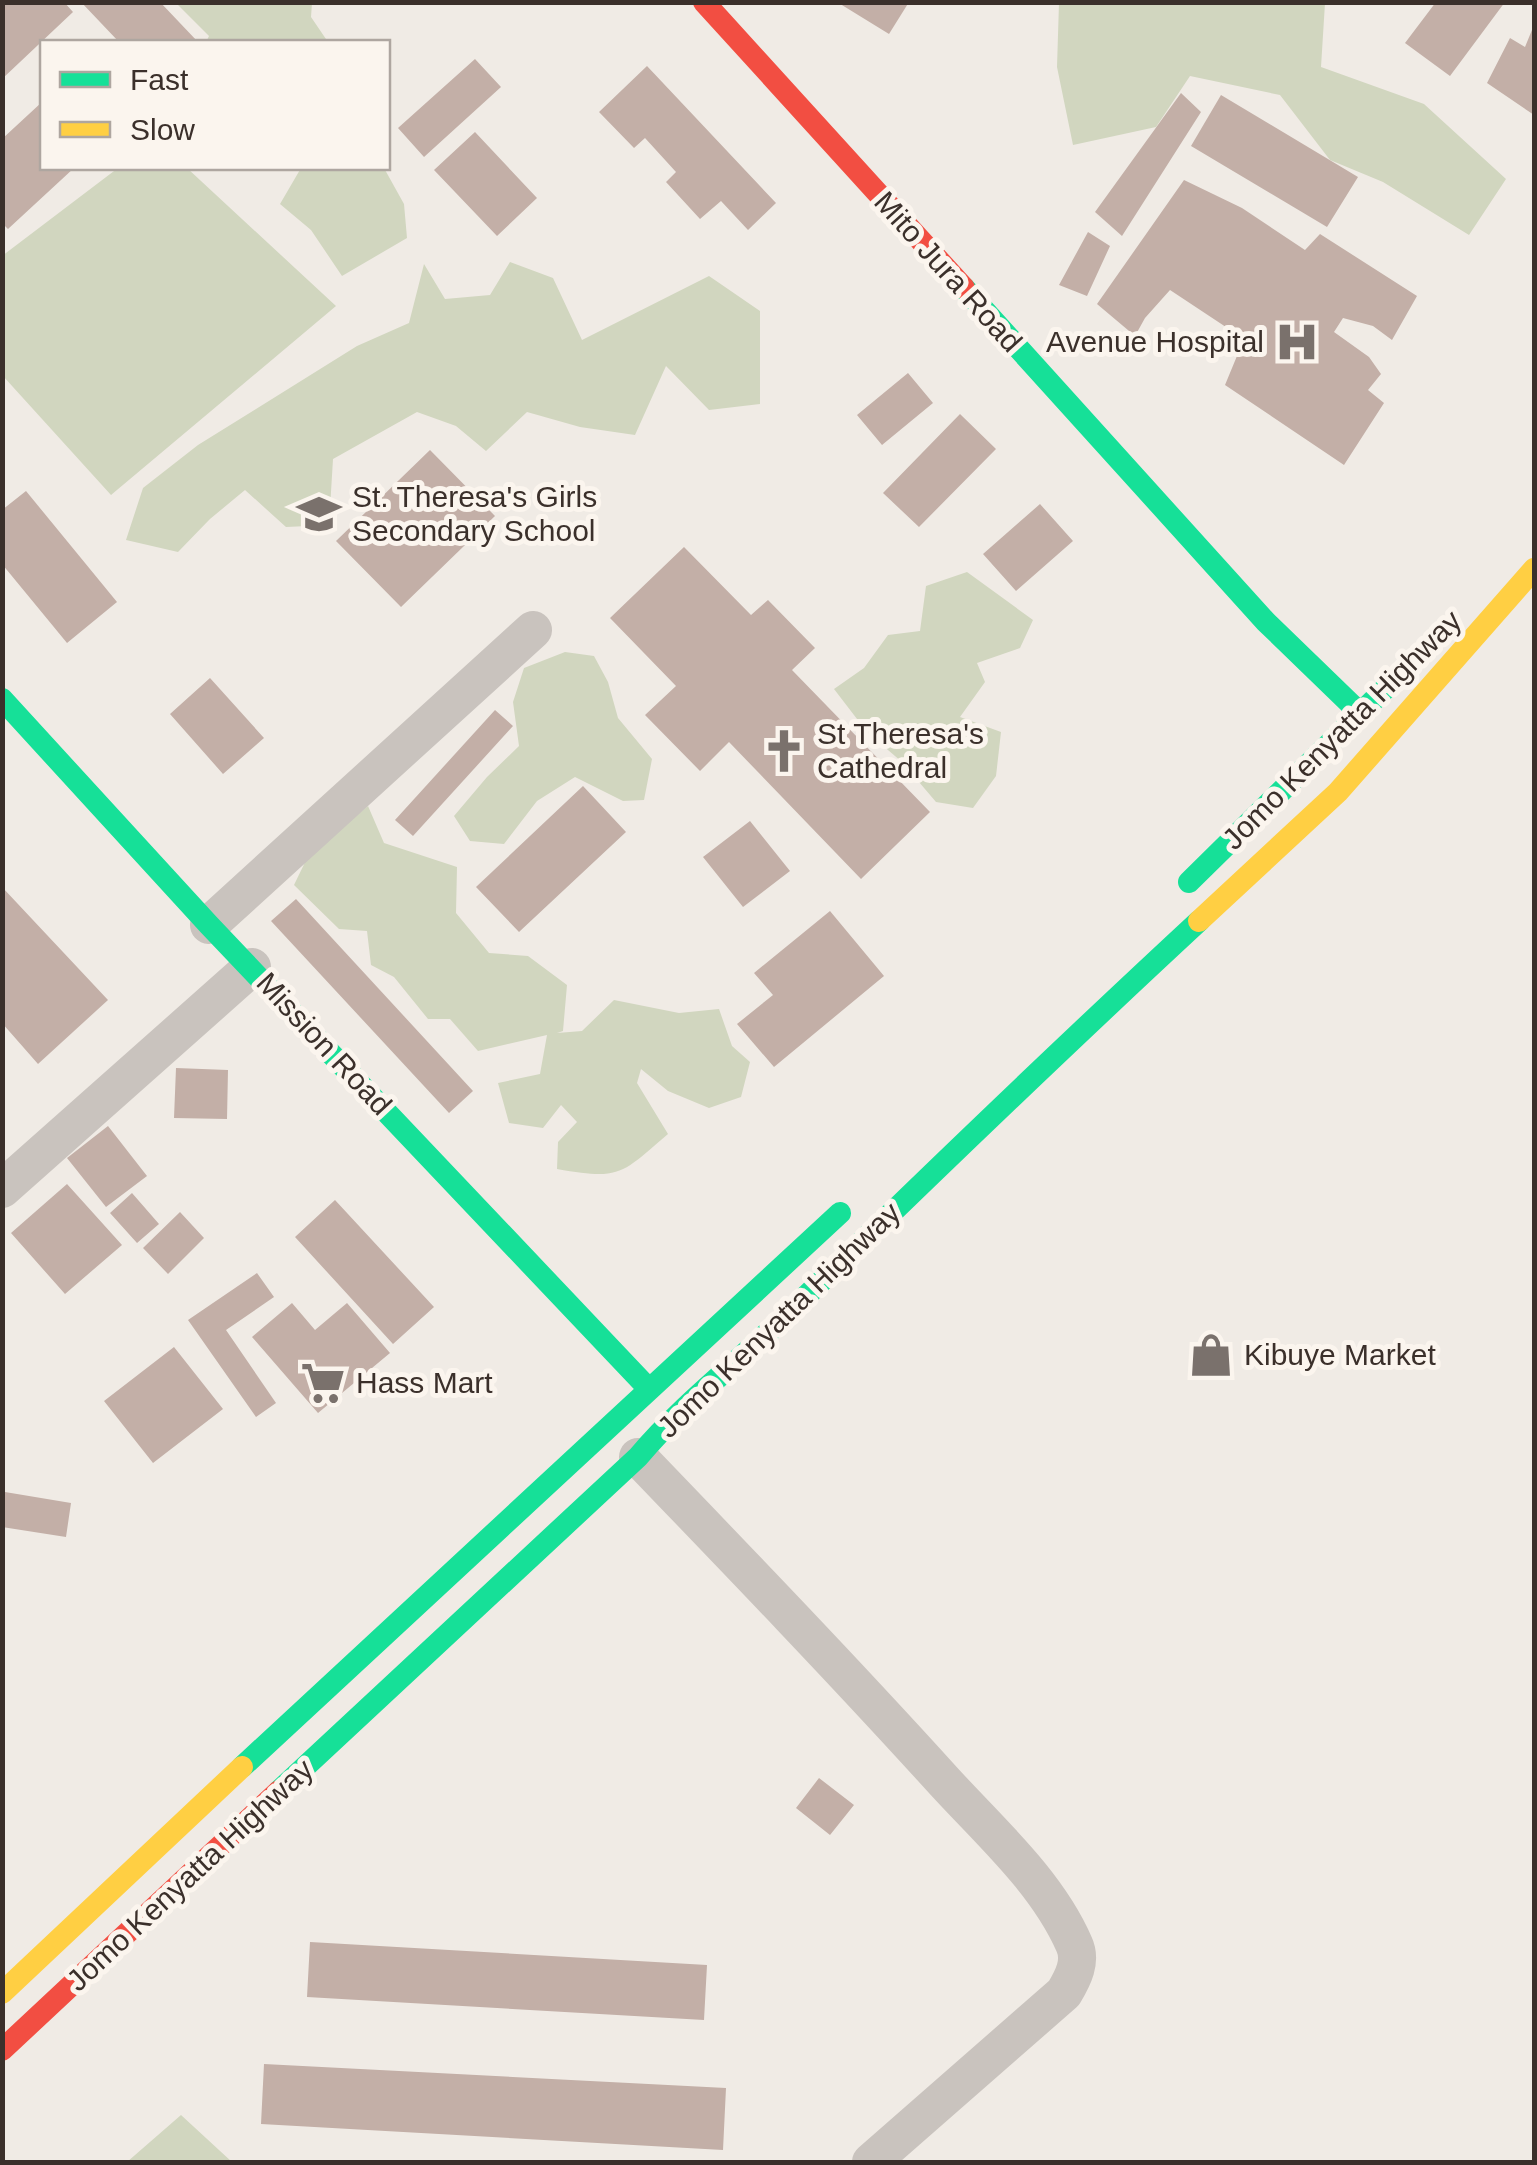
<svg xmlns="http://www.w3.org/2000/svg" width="1537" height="2165" viewBox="0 0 1537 2165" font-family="Arial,sans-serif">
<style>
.green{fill:#d1d6bf}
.building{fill:#c3afa7}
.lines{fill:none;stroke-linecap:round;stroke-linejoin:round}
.street{stroke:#c9c3be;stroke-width:38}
.fast{stroke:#16e098;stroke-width:22}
.slow{stroke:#ffcf43;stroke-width:22}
.jam{stroke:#f24e42;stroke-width:22}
.labels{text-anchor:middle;stroke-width:10;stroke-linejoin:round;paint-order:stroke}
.street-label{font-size:30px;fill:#3b302b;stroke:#fbf5ee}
.poi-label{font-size:30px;fill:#3b302b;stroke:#fbf5ee;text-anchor:start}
</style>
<rect width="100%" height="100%" fill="#f0ebe5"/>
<path class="green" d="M176,3H312L311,17L328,42H206L209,36Z
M1059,3H1325L1321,67L1424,104L1506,179L1469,235L1383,182L1330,160L1280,95L1190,76L1156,127L1073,145L1057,67Z
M118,168H187L336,306L111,495L3,376L2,256Z
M301,168H384L404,204L407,238L342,276L311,230L280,204Z
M510,262L553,278L582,340L709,276L760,311V404L709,410L666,366L635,435L580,427L527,412L486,451L456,426L417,412L333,459L329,525L286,527L245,490L210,519L178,552L126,540L143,488L198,445L357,346L409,323L424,264L445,299L490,295Z
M967,572L1033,620L1020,648L977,663L985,682L960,717L1001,732L996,776L973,808L936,802L902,762L867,732L834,689L864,668L888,635L920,631L926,586Z
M565,652L594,656L608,682L618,718L652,759L644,800L623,801L575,777L537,801L504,844L470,841L454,816L487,777L519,746L513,702L524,668Z
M368,806L384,843L457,867L456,913L489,953L528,956L567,985L563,1031L557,1033L582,1031L614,1000L679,1013L719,1009L732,1046L750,1062L741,1097L709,1108L668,1091L641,1069L637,1083L668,1134C620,1175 621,1180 557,1169L558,1142L577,1122L561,1105L543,1128L509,1123L498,1083L540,1074L547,1035L478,1051L450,1019H428L394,977L371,965L367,931L339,929L294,885L309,854Z
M181,2115L232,2162H127Z"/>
<path class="building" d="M2,2H64L73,12L2,79Z
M81,2H160L198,42H119Z
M837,2H909L889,34Z
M1436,2H1505L1450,76L1405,43Z
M1534,25V115L1487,83L1510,38L1525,47Z
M475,59L501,87L424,157L398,128Z
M647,66L776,203L748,230L721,201L700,219L666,182L676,172L645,138L634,148L599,112Z
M1181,93L1201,112L1122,236L1095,212Z
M1221,95L1358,177L1327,227L1191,146Z
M42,102V168H74L8,229L2,223V139Z
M475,132L537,198L497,236L434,170Z
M1184,180L1242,208L1305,250L1320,234L1417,296L1392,340L1373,326L1343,318L1334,332L1369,357L1381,374L1368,390L1384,403L1344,465L1225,385L1244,339L1170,290L1145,318L1135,336L1097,304Z
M1088,232L1110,246L1087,296L1059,285Z
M908,373L933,403L882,445L857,415Z
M960,414L996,449L919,527L883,493Z
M430,450L495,516L401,607L336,541Z
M26,491L117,602L67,643L2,564V510Z
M1040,504L1073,541L1016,591L983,554Z
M684,547L751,615L768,600L815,648L792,670L930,812L861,879L729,742L700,771L645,715L676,686L610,618Z
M210,678L264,738L223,774L170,714Z
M495,710L513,726L413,836L395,820Z
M583,786L626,832L519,932L476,887Z
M750,821L790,871L743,907L703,857Z
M2,887L108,1000L38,1064L2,1023Z
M296,899L473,1091L449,1113L271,921Z
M830,911L884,976L774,1067L737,1024L773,995L754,973Z
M176,1068L228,1070L227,1119L174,1118Z
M108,1126L147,1176L106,1207L67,1158Z
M67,1184L122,1245L65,1294L11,1233Z
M132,1193L159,1224L137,1243L110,1213Z
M335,1200L434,1307L393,1344L295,1237Z
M180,1212L204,1238L168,1274L143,1248Z
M257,1273L274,1297L226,1330L276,1403L256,1417L188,1320Z
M292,1303L315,1330L347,1303L390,1353L318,1413L252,1337Z
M174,1347L223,1409L153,1463L104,1401Z
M5,1492L71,1503L66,1537L2,1527Z
M819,1778L854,1805L830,1835L796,1808Z
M310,1942L707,1965L704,2020L307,1997Z
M264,2064L726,2088L723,2150L261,2124Z"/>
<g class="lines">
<path class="street" d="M209,925L533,630
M2,1189L252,967
M638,1457C740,1563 842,1669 941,1778C987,1829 1046,1880 1074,1944C1082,1961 1073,1978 1064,1993L871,2162"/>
<path class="fast" d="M964,288L1266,622L1360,713
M2,699L209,925L648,1388
M1189,882L1388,686
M242,1767L840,1213
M279,1791L638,1457C686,1400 745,1357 797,1305C930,1175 1063,1047 1199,921"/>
<path class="slow" d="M1199,921L1338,792L1534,569
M2,1993L242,1767"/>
<path class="jam" d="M704,2L964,288
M2,2050L279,1791"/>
</g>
<defs>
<g id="hospital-bare" transform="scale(3.45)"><path d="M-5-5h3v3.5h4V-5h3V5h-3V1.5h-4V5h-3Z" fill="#7a716c" stroke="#fbf5ee" stroke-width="2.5" paint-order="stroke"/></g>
<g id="school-bare" transform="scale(3.45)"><path d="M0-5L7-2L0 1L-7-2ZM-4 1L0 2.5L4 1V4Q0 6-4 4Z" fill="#7a716c" stroke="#fbf5ee" stroke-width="2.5" paint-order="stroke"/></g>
<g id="church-bare" transform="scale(3.45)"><path d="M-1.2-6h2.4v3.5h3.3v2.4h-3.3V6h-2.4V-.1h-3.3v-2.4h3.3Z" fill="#7a716c" stroke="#fbf5ee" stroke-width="2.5" paint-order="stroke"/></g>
<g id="shop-bare" transform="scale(3.45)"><path d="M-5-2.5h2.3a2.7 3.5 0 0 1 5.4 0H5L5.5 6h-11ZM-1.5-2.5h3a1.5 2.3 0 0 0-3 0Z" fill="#7a716c" stroke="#fbf5ee" stroke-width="2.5" paint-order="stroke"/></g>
<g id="supermarket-bare" transform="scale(3.45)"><path d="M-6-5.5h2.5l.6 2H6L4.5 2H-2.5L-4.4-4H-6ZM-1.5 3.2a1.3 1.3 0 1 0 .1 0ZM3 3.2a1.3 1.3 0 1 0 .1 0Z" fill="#7a716c" stroke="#fbf5ee" stroke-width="2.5" paint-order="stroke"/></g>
</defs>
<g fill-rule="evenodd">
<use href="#hospital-bare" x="1297" y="342"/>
<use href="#school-bare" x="319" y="514"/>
<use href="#church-bare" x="784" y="751"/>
<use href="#shop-bare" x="1211" y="1355"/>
<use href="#supermarket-bare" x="323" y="1383"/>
</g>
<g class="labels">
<g class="street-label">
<text transform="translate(948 272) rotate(48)" y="10">Mito Jura Road</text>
<text transform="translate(1342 730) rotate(-45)" y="10">Jomo Kenyatta Highway</text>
<text transform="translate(324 1044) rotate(47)" y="10">Mission Road</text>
<text transform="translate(779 1320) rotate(-44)" y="10">Jomo Kenyatta Highway</text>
<text transform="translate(190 1875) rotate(-43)" y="10">Jomo Kenyatta Highway</text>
</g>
<g class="poi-label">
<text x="1264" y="352" text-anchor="end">Avenue Hospital</text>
<text x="352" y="507">St. Theresa's Girls<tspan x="352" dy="34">Secondary School</tspan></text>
<text x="817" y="744">St Theresa's<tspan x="817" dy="34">Cathedral</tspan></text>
<text x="1244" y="1365">Kibuye Market</text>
<text x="356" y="1393">Hass Mart</text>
</g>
</g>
<rect width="1537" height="2165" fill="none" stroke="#3b302b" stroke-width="10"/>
<rect x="40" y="40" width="350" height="130" fill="#fbf5ee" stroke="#aea6a0" stroke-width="2.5"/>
<rect x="60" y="72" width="50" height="15" fill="#16e098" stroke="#aea6a0" stroke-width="2.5"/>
<text x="130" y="90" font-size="30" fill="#3b302b">Fast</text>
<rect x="60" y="122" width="50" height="15" fill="#ffcf43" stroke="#aea6a0" stroke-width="2.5"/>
<text x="130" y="140" font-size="30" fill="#3b302b">Slow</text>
</svg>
